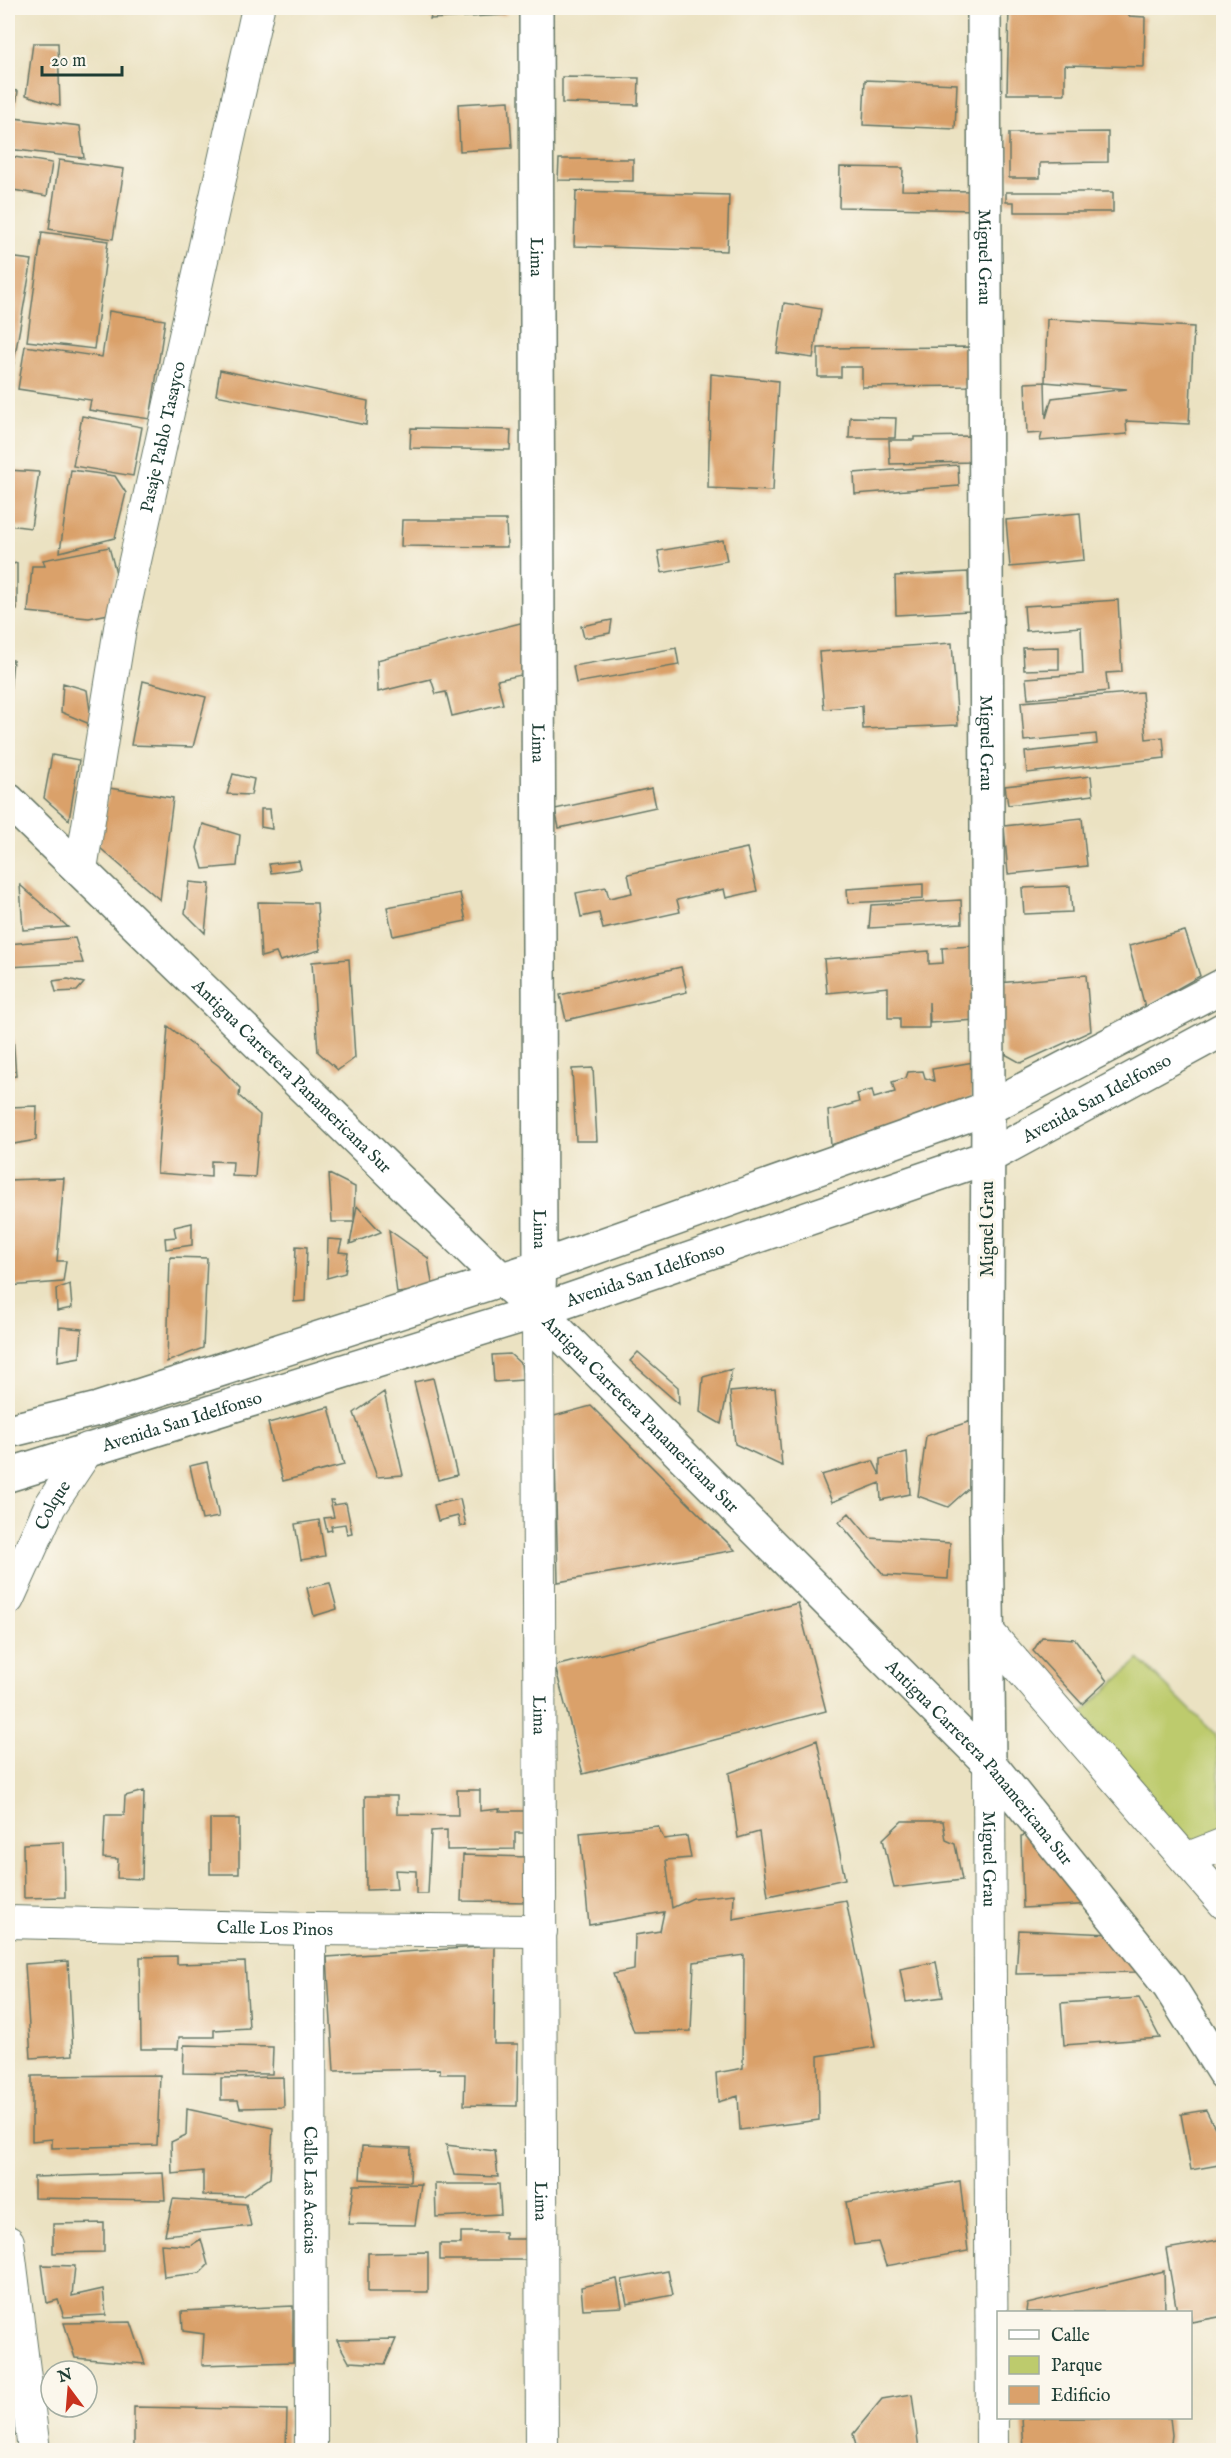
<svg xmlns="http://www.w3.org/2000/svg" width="1231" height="2458" viewBox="0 0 1231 2458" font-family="'IM FELL English',serif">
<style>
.green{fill:#bdcb6d;stroke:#6e8450;stroke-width:1.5}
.building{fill:#daa16b}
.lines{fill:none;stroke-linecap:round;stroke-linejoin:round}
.street-casing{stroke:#676;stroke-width:34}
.secondary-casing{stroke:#676;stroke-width:36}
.highway-casing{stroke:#676;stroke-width:36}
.street{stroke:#fff;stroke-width:32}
.secondary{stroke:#fff;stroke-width:33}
.highway{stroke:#fff;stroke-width:33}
.labels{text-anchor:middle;stroke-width:6;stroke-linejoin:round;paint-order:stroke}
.street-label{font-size:18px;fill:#1f3d34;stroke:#fbf7ec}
</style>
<rect width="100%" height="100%" fill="#fbf7ec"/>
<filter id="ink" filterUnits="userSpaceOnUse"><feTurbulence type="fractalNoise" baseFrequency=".0167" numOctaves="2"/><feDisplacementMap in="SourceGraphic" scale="12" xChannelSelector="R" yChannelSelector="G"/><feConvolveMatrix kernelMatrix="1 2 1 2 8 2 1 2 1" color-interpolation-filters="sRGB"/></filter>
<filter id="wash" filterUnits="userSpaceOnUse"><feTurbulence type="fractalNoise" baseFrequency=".008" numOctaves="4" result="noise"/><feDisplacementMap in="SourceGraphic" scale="24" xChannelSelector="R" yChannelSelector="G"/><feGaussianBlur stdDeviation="1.35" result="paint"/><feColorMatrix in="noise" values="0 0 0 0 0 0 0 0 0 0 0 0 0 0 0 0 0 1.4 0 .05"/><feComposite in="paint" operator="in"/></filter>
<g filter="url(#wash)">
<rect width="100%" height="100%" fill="#ebe2c2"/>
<path class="green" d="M1139,1659L1216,1735L1223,1824L1202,1845L1169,1831L1082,1713Z"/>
<g id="blocks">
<path class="building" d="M433,8H508L506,15L430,19Z
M1009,8H1129V16L1145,17L1144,67L1065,65V94H1007Z
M33,43H58L60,106L26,95Z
M562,77L639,78L638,105L562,103Z
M865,80L957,84L955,129L863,125Z
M8,90L18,91L14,118L80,126L84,158L8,149Z
M509,101L512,148L460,151L458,104Z
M1108,132V162L1040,163V178H1009V133Z
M8,156L52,163L47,196L8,189Z
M559,159H633V181L558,180Z
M59,160L124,169L113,239L49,229Z
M840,167L903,168L902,190L975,191V210L839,207Z
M576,191L729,195L727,251L574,246Z
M1006,192H1113V212H1014V202H1006Z
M42,232L108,241L94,349L27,341Z
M8,257L32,260L12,372L8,371Z
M784,303L821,309L813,358L777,353Z
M109,311L165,320L150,419L89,410L91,400L18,389L25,346L102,357Z
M1047,319L1194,327L1189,424L1126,421L1127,434L1040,441L1042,433L1027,434L1025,383L1045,382L1046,418L1052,398L1127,389L1045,382Z
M974,347V386L862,387V367H841V377H818V348Z
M220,370L368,401L366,425L216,395Z
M711,374L778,381L773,491L708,488Z
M82,416L142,427L133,476L73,466Z
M850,417L896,418L895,438H849Z
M411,428L511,430L510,450L410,448Z
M972,436L973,462L890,464L889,440H914V437Z
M958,465L959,486L855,494L854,473Z
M8,470L39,472L31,528L8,525Z
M71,470L115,476L126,493L115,538L60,552Z
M1080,513L1084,560L1010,567L1006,520Z
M402,520H506L507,547L401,546Z
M723,540L727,561L662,573L658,551Z
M109,547L116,573L108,614L89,618L28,612L32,566H45L43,560Z
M17,563V610L8,612V565Z
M968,572L969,611L896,615L895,576Z
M1118,600L1122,672L1106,673L1108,691L1028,699L1026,678L1083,674L1081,627L1026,631L1024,606Z
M612,620L610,633L584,638L581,626Z
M528,621L526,674L497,680L503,704L452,716L446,692L436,694L431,679L378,692L377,660Z
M952,643L958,725L863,729L862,706L824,709L819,652Z
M1059,647V669L1024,670L1023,648Z
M676,648L679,665L576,683L573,666Z
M8,660H13L9,703H8Z
M143,681L206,697L193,747L131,745Z
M63,683L87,690L92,725L61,712Z
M1142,692L1146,739L1163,737L1165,758L1027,773L1025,752L1097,744L1096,734L1024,741L1021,702Z
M52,755L79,760L69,820L44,798Z
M233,774L254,779L251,795L227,794Z
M1091,776L1093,795L1008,805L1005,786Z
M109,788L173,798L160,900L99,847Z
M652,788L656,807L559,828L555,809Z
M261,809H270L272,829L261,827Z
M1082,818L1087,866L1008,874L1004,826Z
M203,824L240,835L237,866L203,869L197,848Z
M747,848L757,891L726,898L724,889L677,900L680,912L603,929L599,913L581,917L576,893L606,887L609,898L632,893L628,874Z
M299,861L301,869L271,873L269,864Z
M189,882L210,884L205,933L185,913Z
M923,884V899L848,903L847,889Z
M20,885L68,927L23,930Z
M1070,886L1072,912L1024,914L1022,888Z
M460,893L466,921L393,936L387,907Z
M961,900L962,923L869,928L871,905Z
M258,902L317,903L320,950L280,961L276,953L261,957Z
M1185,931L1200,976L1145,1007L1129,946Z
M75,938L83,963L8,967V944Z
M972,946L976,1020L930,1023L929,1002V1028H900V1018H888V987L827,993L824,959L929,951V964L943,963L942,948Z
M349,959L355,1058L338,1070L318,1052L312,962Z
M681,967L687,992L566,1020L560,995Z
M1086,975L1091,1031L1021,1063L1005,1054L998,983Z
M68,979L84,983L77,991L56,992L53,981Z
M168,1026L219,1066L240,1088L239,1096L260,1115L255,1177L232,1176L233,1162L211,1161V1177L157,1173Z
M13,1036L16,1076L8,1077V1037Z
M974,1062L972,1096L959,1103L831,1145L828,1111L859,1102L857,1094L872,1090L874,1098L895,1092L892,1082L906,1078L908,1072L923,1071L925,1078L934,1081L932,1069Z
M593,1068L597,1141H576L572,1069Z
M37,1106L36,1140L8,1145V1107Z
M329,1174L355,1187L354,1222H332Z
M64,1178L57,1261H66L63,1282L8,1286V1180Z
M357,1206L381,1232L350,1244L354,1222Z
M192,1223V1245L166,1249L165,1238L176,1237L174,1227Z
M389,1230L428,1258L433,1289L397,1293Z
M328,1239L342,1240L339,1252L348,1253L345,1273L327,1278Z
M296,1246L307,1247L305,1301L294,1302Z
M170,1257L207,1258L203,1348L167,1362Z
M70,1284L72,1308L57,1311L56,1289Z
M60,1327L82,1329L80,1357L58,1361Z
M638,1352L678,1387L679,1404L630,1361Z
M510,1354L521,1364L523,1380L494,1382L492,1355Z
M732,1369L721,1424L700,1412L703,1377Z
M433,1378L457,1475L438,1480L414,1382Z
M775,1388L782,1466L735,1444L730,1392Z
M384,1392L403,1475L377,1477L354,1413Z
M591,1406L735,1550L558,1582L554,1416Z
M329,1407L344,1465L283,1481L268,1423Z
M971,1421L969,1488L948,1507L918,1496L926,1436Z
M907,1452L910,1494L881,1500L880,1483L832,1502L821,1475L873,1461L880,1475V1459Z
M207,1462L219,1517L202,1520L190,1466Z
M460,1499L466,1525L460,1527L458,1516L438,1521L434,1505Z
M330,1500H333L334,1505L346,1503L352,1533L347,1534L345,1524L331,1526L332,1530L327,1531L324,1518L334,1517Z
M849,1513L870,1538L950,1543L948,1579L884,1575L839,1522Z
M319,1520L325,1556L301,1560L295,1524Z
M330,1583L337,1609L314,1616L307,1588Z
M798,1603L826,1711L583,1774L555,1666Z
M1042,1637L1075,1639L1107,1681L1082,1704L1033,1651Z
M817,1740L845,1879L768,1896L759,1832L738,1838L729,1773Z
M457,1790H480V1811L500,1809L499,1811H529L530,1833H515V1849L447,1850V1830L431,1831L428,1894H416V1871L395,1870L397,1889L366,1890L365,1796H397V1814L458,1815Z
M144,1791L142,1879L117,1878L118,1859L103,1858L105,1815H124L125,1796Z
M210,1819H239V1874H210Z
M902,1821H943L946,1840L955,1844L962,1880L894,1888L883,1839Z
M658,1826L664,1839L687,1836L691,1858L666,1860L672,1908L693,1898L734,1894L733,1919L846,1900L875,2047L818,2056L819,2120L740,2130L738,2096L718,2102L716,2073L743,2068L744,1955L694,1962L691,2031L634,2032L613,1974L634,1970L635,1935L660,1931L664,1912L589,1925L580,1833Z
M1034,1833L1093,1904L1023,1908L1021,1836Z
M64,1842L65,1897L24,1898L23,1844Z
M463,1855L528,1857L527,1902L461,1901Z
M1019,1930L1111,1934L1136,1972L1016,1974Z
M495,1946L494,2044H518L517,2106L464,2105L465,2074H440V2069L334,2071L327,1957Z
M177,1956V1964L245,1962L249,2028L214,2030V2037H179L178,2049H141L140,1957Z
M68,1961L73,2055L31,2058L25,1964Z
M936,1962L943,1997L906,2002L900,1969Z
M1139,1998L1160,2038L1064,2045L1061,2003Z
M184,2045L273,2047L272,2074L183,2073Z
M160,2075L157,2145L52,2148V2139L32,2141V2076Z
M283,2077L284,2107L240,2108L238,2100H221V2078Z
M187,2109L273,2128L270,2178L243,2196L203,2195V2171L172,2174L171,2142L186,2135Z
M1206,2110L1224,2146V2164L1191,2170L1181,2114Z
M446,2145L495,2151L498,2177L454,2175Z
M362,2146L411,2148L410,2182L360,2179Z
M163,2173L165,2200L34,2198V2177Z
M960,2181L968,2251L886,2266L878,2242L854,2245L846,2202Z
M421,2184L415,2225L348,2224L354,2185Z
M435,2184H499L501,2214L436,2217Z
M173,2199L246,2204L251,2226L165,2235Z
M104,2223V2252L53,2253V2224Z
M461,2232H505V2239H527L528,2260H440V2244H461Z
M201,2239L208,2265L200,2273L164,2277L161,2244L190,2246Z
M1224,2239V2316L1191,2322L1190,2312H1177L1166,2249Z
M428,2252V2292H368V2253Z
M42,2265L75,2266L72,2296L103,2289L106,2315L64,2317L58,2300L47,2303Z
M668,2271L673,2295L627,2304L622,2280Z
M1164,2271L1165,2312H1026L1027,2304Z
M617,2279L622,2307L583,2309L581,2287Z
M293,2306V2362L202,2365L204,2334L183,2331L182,2311Z
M131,2322L145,2364L75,2358L64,2323Z
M396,2339L385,2364L349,2362L337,2340Z
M912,2394L919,2450H857L853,2434L882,2399Z
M134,2407L287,2410L286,2450H134Z
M1022,2418H1170L1172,2435L1170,2450H1024Z"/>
</g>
</g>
<g filter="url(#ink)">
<use href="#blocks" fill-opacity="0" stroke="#676" stroke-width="1.5"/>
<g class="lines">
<g class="street-casing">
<g id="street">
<path id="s1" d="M81,869L120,628L258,8"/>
<path id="s2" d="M538,1311L542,2450"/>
<path id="s3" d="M8,1599L50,1506L88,1449"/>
<path d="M989,1633L1224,1903"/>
<path id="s4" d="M989,1763L992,2450"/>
<path d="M1186,1859L1224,1844"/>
<path id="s5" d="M8,1922L310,1929L541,1931"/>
<path id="s6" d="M310,1929L311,2450"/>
<path d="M8,2242L34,2450"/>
</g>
</g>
<g class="secondary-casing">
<g id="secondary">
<path id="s7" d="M536,8L540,1267L538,1311"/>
<path id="s8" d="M984,8L988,1108L986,1516L989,1763"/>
<path d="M8,1431L98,1409L540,1267L988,1108L1224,985"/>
<path id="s9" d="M8,1475L538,1311L988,1157L1224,1029"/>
</g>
</g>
<g class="highway-casing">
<g id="highway">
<path id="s10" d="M8,800L501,1279L538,1311L989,1763L1169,1986L1224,2073"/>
</g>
</g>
<use href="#street" class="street"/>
<use href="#secondary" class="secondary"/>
<use href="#highway" class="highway"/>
</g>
</g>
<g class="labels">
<g class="street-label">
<text dy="6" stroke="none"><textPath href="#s7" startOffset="249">Lima</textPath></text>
<text dy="6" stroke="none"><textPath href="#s8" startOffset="249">Miguel Grau</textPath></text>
<text dy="6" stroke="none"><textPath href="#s1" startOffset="440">Pasaje Pablo Tasayco</textPath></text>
<text dy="6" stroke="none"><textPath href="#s7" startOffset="735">Lima</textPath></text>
<text dy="6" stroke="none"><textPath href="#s8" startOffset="735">Miguel Grau</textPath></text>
<text dy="6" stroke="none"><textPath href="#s10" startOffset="396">Antigua Carretera Panamericana Sur</textPath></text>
<text dy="6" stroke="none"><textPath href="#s9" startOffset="1154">Avenida San Idelfonso</textPath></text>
<text dy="6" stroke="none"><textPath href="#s7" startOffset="1221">Lima</textPath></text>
<text transform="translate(987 1229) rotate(-90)" y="6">Miguel Grau</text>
<text dy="6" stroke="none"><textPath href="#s9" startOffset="668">Avenida San Idelfonso</textPath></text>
<text dy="6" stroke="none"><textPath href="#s10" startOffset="882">Antigua Carretera Panamericana Sur</textPath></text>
<text dy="6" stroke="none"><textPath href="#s9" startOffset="182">Avenida San Idelfonso</textPath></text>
<text dy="6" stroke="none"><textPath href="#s3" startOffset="104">Colque</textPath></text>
<text dy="6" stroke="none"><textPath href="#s2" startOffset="404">Lima</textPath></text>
<text dy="6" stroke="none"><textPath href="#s10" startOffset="1368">Antigua Carretera Panamericana Sur</textPath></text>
<text dy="6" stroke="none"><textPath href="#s4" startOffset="96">Miguel Grau</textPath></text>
<text dy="6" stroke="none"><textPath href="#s5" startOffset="267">Calle Los Pinos</textPath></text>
<text dy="6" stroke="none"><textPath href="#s6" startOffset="261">Calle Las Acacias</textPath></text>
<text dy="6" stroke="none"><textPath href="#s2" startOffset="890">Lima</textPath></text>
</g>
</g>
<rect width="1231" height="2458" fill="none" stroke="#fbf7ec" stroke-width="30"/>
<rect x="997" y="2311" width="195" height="108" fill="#fbf7ec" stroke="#a3ada2" stroke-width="1.5"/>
<rect x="1009" y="2330" width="30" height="9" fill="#ffffff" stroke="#a3ada2" stroke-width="1.5"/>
<text x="1051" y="2341" font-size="18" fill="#1f3d34">Calle</text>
<rect x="1009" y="2356" width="30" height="18" fill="#bdcb6d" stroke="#a3ada2" stroke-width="1.5"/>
<text x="1051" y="2371" font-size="18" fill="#1f3d34">Parque</text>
<rect x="1009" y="2386" width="30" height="18" fill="#daa16b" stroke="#a3ada2" stroke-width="1.5"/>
<text x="1051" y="2401" font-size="18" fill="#1f3d34">Edificio</text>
<g transform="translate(69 2389) rotate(344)"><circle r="28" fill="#fbf7ec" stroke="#a3ada2" stroke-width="1.5"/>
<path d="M0-4.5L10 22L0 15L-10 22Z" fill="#c8321e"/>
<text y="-9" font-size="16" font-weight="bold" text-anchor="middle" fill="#1f3d34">N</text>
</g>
<path d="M42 66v9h80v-9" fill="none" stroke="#1f3d34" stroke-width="3"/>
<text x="51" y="66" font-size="18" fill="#1f3d34" stroke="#fbf7ec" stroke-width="4.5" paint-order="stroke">20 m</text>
</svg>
